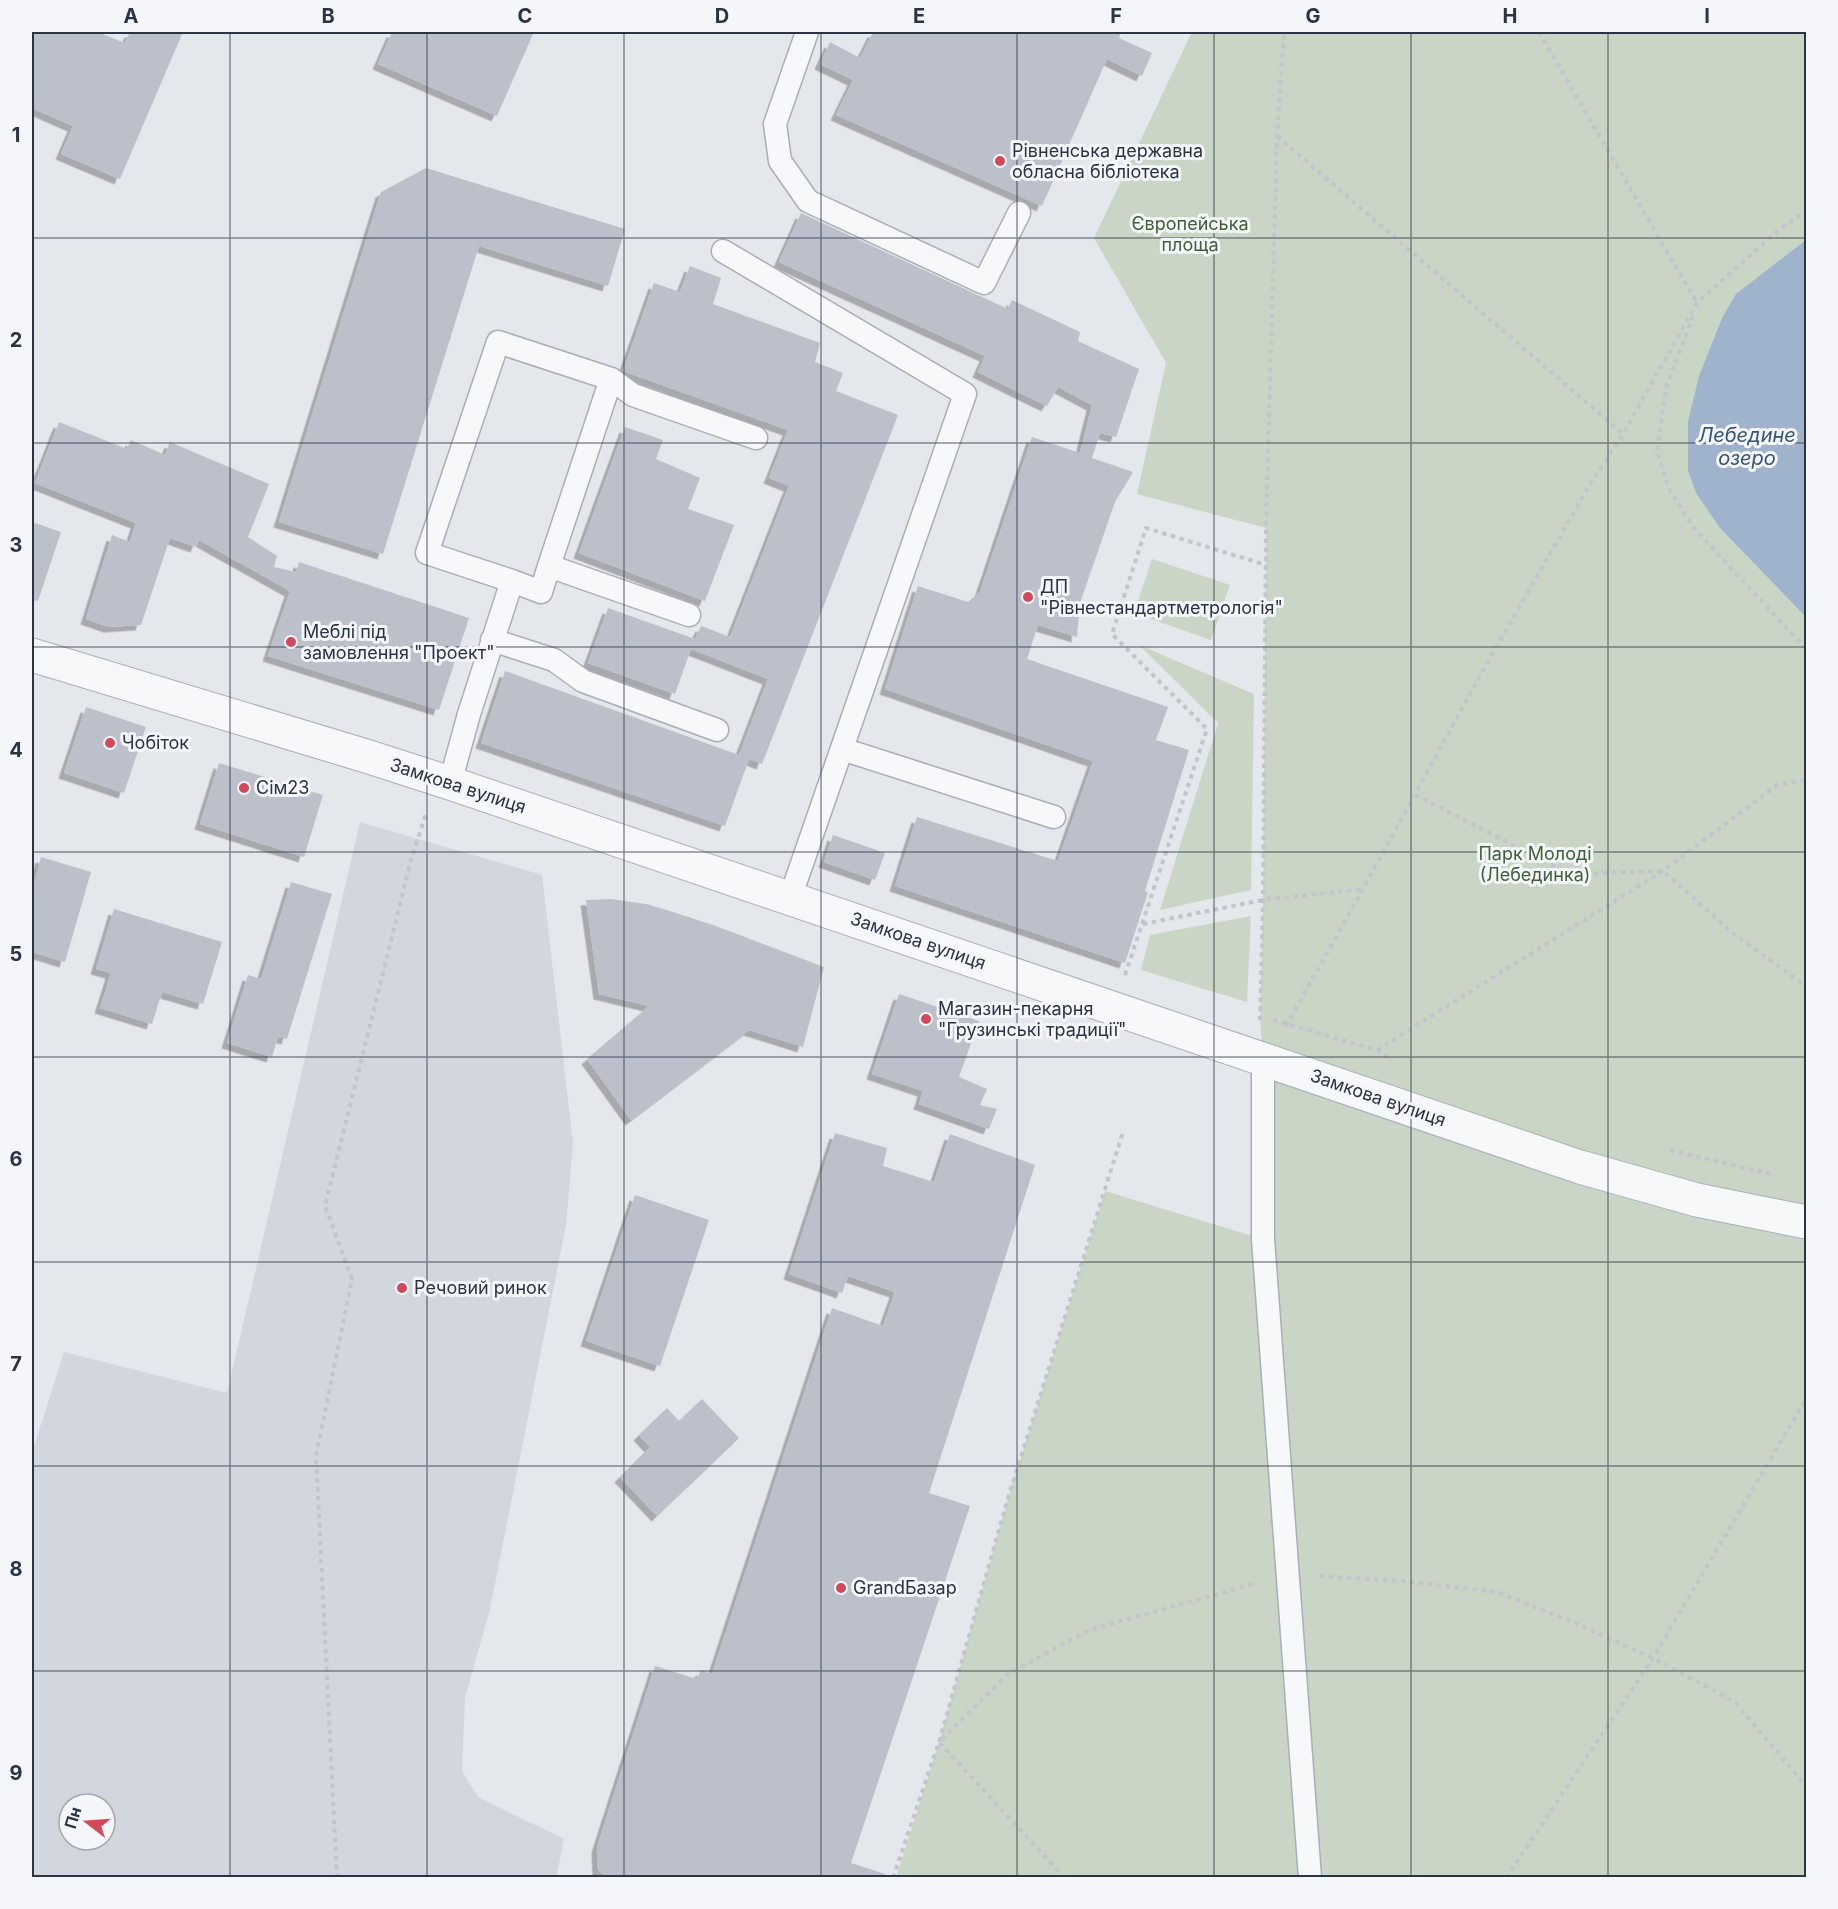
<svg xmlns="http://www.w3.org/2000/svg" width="1838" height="1909" viewBox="0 0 1838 1909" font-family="Inter,sans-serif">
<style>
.built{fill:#d2d6de;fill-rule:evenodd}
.green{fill:#c9d6c5}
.water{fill:#9fb4cc}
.building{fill:#bbc0ca;filter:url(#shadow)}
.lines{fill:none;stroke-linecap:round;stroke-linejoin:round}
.service-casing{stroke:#a9aeb7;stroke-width:25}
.minor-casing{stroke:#a9aeb7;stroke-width:35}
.path{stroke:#c2c5cb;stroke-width:4;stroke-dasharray:4.5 4.5;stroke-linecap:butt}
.service{stroke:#f7f8fa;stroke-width:22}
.minor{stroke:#f7f8fa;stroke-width:33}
.grid{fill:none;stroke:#2b3445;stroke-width:1.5;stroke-opacity:0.55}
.poi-dot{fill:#d1495b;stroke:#f4f6f9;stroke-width:2}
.labels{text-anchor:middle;stroke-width:6;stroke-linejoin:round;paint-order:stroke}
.poi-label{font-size:18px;fill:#2b3445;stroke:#f4f6f9;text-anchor:start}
.park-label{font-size:18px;fill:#3f6138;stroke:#f4f6f9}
.street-label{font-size:18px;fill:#2b3445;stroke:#f4f6f9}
.water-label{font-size:20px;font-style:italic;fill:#34527a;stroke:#f4f6f9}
.neatline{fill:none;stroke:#2b3445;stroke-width:2}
.grid-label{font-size:20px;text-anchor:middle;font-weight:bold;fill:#2b3445}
</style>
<defs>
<filter id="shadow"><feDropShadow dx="-5.5" dy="5.5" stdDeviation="0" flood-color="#0004"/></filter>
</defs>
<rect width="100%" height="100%" fill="#e4e7ec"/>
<path class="built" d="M360,822L542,875L573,1143L566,1225L490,1609L465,1698L462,1771L478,1797L564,1839L557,1874L562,1877H32V1453L64,1352L227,1393ZM69,1804H105V1840H69Z"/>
<path class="green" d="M1192,32H1806V1877L896,1878L939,1742L1008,1498L1105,1191L1262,1239L1263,1058L1260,1016L1263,900L1266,528L1137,494L1166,363L1094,238Z
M1152,559L1230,585L1211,640L1134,613Z
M1139,645L1254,694L1251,890L1160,910L1218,723Z
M1251,916L1247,1002L1141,970L1150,935Z"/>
<path class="water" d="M1806,240V617L1720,528L1696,493L1688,470V422L1699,376L1722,318L1736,294Z"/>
<path class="building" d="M32,32H97L125,43L130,32H183L120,179L61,154L73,126L32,108Z
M392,32H534L497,116L378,64Z
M873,32H1121L1119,38L1152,53L1142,76L1107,59L1042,206L836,115L853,80L820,64L830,42L860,58Z
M426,168L625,229L608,286L479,246L383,554L279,522L381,192Z
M801,213L1008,309L1012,300L1080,332L1078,341L1139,369L1116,437L1100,433L1092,458L1133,472L1115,502L1080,603L1077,637L1038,625L1027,659L1168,707L1156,740L1189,750L1145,891L1148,892L1125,963L895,886L917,817L1058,861L1093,761L885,689L918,586L968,602L980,592L1032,437L1080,453L1092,405L1058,387L1047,406L978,372L985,356L779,262Z
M690,266L721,278L713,304L820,343L815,362L843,373L836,391L898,415L762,764L749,759L725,826L481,743L505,671L739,755L768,679L691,649L675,694L588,663L608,608L695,639L701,626L730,637L789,486L769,478L788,430L623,371L654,283L680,292Z
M59,422L127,449L131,440L165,455L170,442L269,484L248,537L277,556L274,567L296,572L299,562L469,618L439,710L268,656L290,591L199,540L196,547L170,538L141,625L109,627L86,619L112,535L130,542L136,523L35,483Z
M625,427L663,440L656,459L700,478L688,509L734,525L705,601L579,553Z
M32,522L61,532L38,601L32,599Z
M86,707L146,727L124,793L64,773Z
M219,763L323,795L304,857L200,824Z
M833,835L885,853L875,880L824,862Z
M41,857L91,872L65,962L32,952V891Z
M291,882L332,894L287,1039L278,1037L272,1057L227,1043L248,975L261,979Z
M610,899L646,904L670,911L716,926L824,967L803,1047L749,1030L631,1120L587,1059L649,1006L599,994L586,900Z
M114,909L222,942L203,1004L162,992L152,1024L100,1008L111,973L96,969Z
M899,994L979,1021L959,1077L987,1089L980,1105L997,1109L989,1129L919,1104L923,1091L872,1074Z
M835,1133L887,1148L883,1166L934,1182L950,1134L1035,1165L929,1493L970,1506L851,1863L885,1874L883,1878H606L598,1870L597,1847L655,1666L697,1679L701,1670L712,1674L832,1308L883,1326L895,1292L848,1276L842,1293L789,1274Z
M635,1195L709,1220L660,1366L586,1341Z
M702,1399L739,1438L657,1516L620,1477L650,1447L639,1435L667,1408L679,1421Z"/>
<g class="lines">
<g class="service-casing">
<path id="service" d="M807,32L775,124L780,161L808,201L984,283L1019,213
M723,251L965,394L790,898
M611,379L633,395L756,438
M512,581L541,592L549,566
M492,640L554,660L583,681L717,730
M842,749L1054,817
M450,783L469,714L512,581L427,553L498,342L611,379L549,566L689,615
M1263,1058V1239L1310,1878"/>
</g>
<g class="minor-casing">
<path id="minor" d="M32,655L366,756L450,783L1580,1167L1697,1200L1806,1222"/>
</g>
<path class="path" d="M1539,32L1697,303
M1277,136L1623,434
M1693,316L1666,388L1657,451L1668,487L1693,527L1806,649
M1415,795L1570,874L1663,871L1734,934L1806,986
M1143,924L1263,900L1363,889
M1125,975L1207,729L1112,634L1146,528L1266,565
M1260,1020L1263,900L1266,527L1277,136L1284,32
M1273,1020L1377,1050L1392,1061
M1286,1026L1363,889L1486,665L1589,486L1623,434L1697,303L1781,228L1806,211
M1377,1050L1663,871L1777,785L1806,780
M1670,1150L1771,1174
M1320,1576L1402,1581L1497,1592L1573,1622L1653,1658L1735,1702L1806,1786
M337,1878L316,1456L352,1279L325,1206L411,860L426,814
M893,1878L939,1742L1008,1498L1123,1132
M1065,1878L939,1742L1008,1674L1089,1630L1257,1583
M1506,1878L1653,1658L1806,1399"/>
<use href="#service" class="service"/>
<use href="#minor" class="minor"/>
</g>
<path class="grid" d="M230,32V1878M427,32V1878M624,32V1878M821,32V1878M1017,32V1878M1214,32V1878M1411,32V1878M1608,32V1878M32,238H1806M32,443H1806M32,647H1806M32,852H1806M32,1057H1806M32,1262H1806M32,1466H1806M32,1671H1806"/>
<g class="poi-dot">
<circle cx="1000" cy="161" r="6"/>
<circle cx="1028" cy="597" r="6"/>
<circle cx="291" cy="642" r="6"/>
<circle cx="110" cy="743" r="6"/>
<circle cx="244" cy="788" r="6"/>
<circle cx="926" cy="1019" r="6"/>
<circle cx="402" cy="1288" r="6"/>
<circle cx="841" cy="1588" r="6"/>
</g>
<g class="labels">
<g class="poi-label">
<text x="1012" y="157">Рівненська державна<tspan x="1012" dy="21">обласна бібліотека</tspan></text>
<text x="1040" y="593">ДП<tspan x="1040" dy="21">"Рівнестандартметрологія"</tspan></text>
<text x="303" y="638">Меблі під<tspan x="303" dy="21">замовлення "Проект"</tspan></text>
<text x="122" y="749">Чобіток</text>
<text x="256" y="794">Сім23</text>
<text x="938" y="1015">Магазин-пекарня<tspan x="938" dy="21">"Грузинські традиції"</tspan></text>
<text x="414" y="1294">Речовий ринок</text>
<text x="853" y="1594">GrandБазар</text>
</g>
<g class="park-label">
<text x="1190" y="230">Європейська<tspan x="1190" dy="21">площа</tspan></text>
<text x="1535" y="860">Парк Молоді<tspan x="1535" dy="21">(Лебединка)</tspan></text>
</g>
<g class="street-label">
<text transform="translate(458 786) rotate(18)" y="6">Замкова вулиця</text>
<text transform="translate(918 941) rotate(19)" y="6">Замкова вулиця</text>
<text transform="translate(1378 1098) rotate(19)" y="6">Замкова вулиця</text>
</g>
<g class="water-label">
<text x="1747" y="442">Лебедине<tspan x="1747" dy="23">озеро</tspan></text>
</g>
</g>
<rect width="1838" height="1909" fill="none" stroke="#f4f6f9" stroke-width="66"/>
<g transform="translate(87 1822) rotate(287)"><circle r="28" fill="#f4f6f9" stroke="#a4a8b1" stroke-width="1.5"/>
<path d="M0-4.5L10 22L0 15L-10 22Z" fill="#d1495b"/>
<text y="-9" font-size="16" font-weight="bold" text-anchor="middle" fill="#2b3445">Пн</text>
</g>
<rect x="33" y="33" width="1772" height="1843" class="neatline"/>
<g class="grid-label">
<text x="131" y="23">A</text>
<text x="328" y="23">B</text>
<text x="525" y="23">C</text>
<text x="722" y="23">D</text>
<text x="919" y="23">E</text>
<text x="1116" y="23">F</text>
<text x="1313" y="23">G</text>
<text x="1510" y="23">H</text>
<text x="1707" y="23">I</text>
<text x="16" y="142">1</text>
<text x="16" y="347">2</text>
<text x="16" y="552">3</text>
<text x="16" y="757">4</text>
<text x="16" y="961">5</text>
<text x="16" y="1166">6</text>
<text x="16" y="1371">7</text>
<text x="16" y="1576">8</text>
<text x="16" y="1780">9</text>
</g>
</svg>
